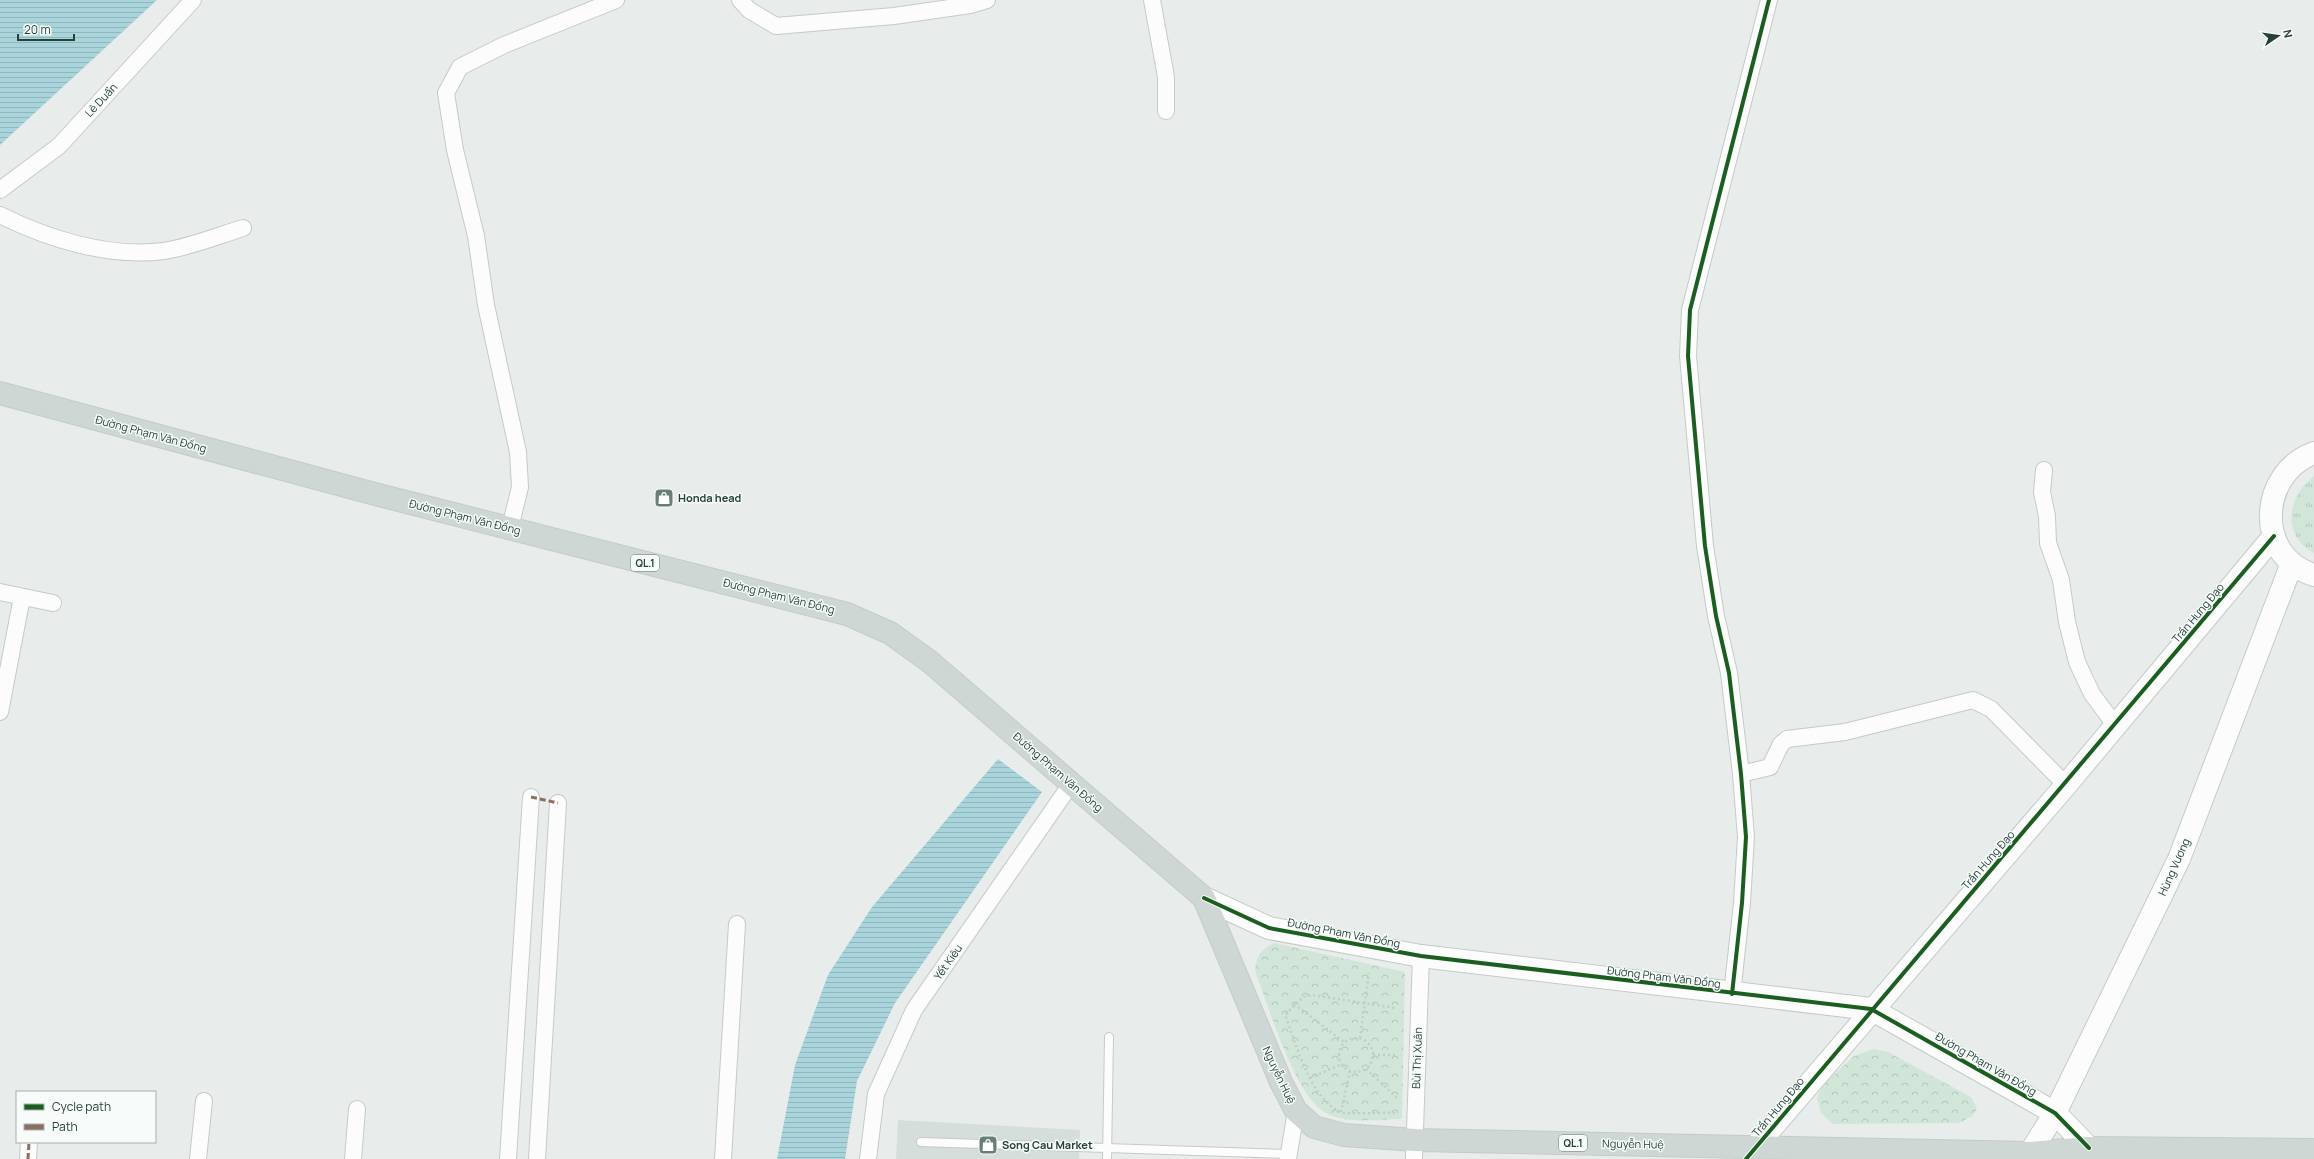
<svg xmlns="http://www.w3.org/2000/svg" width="2314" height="1159" viewBox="0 0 2314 1159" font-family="Manrope,sans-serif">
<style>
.built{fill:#d6dedb}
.grass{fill:url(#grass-tufts)}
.park{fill:url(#park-crowns)}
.water{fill:url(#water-rules)}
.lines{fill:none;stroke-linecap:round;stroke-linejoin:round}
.lane-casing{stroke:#c5cac8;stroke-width:10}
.street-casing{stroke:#c5cac8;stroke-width:18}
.secondary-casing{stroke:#c3cbc8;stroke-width:24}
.primary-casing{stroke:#c3ccc9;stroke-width:24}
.path{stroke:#c3ccca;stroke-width:2.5;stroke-dasharray:2 3;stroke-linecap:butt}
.lane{stroke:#fcfcfc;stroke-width:8}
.street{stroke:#fcfcfc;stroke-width:16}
.secondary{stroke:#fcfcfc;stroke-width:22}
.primary{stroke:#cfd7d5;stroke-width:22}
.quiet{stroke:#8d6e63;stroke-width:3;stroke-dasharray:6 3;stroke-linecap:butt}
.cycleway-casing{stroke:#f7fbf9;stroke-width:6}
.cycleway{stroke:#1b5e20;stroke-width:4}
.labels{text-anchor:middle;stroke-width:3;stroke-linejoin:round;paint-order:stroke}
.shield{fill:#f7fbf9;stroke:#637a73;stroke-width:1}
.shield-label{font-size:10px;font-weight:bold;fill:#24423a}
.street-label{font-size:11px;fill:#24423a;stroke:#f7fbf9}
.poi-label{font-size:11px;font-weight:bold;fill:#24423a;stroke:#f7fbf9;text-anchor:start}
</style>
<defs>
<pattern id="grass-tufts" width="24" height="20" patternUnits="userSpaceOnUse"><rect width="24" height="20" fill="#d1e6d8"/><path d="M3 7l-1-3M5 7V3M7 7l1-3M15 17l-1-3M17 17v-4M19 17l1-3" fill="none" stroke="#b3c6ba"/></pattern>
<pattern id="park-crowns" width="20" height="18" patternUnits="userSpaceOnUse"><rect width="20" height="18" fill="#d1e6d8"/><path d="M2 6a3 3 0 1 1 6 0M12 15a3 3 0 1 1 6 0" fill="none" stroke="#b3c6ba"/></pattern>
<pattern id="water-rules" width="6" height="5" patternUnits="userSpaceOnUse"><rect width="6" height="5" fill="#a9d4db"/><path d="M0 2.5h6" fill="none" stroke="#91b7bd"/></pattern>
</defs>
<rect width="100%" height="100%" fill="#e8edeb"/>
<path class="built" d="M898,1120L1080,1130L1079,1159H896Z"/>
<path class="grass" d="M2314,476V553C2281,536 2287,496 2314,476Z"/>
<path class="park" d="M1274,943L1405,972L1402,1119C1378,1119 1345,1125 1324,1112C1294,1093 1268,1005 1255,971C1256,956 1261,950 1274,943Z
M1873,1049L1888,1052L1971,1097L1977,1109L1972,1116L1959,1123L1833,1124L1821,1113L1817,1098L1822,1086L1854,1056Z"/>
<path class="water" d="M0,0H157L0,145Z
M998,759L1042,792L895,1003L857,1081L845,1159H777L795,1065L828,975L872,907Z"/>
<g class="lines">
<g class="lane-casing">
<path id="lane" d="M921,1142L1288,1154
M1107,1159L1109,1037"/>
</g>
<g class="street-casing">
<path id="street" d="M740,0L749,10L776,26L894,16L970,5L987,0
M1152,0L1166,77V111
M0,190L59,146L193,0
M0,215C48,239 109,258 164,251C190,247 217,236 243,228
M2044,470L2042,492L2047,516L2048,543L2061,580L2067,622L2077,662L2092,694L2115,725
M510,528L520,487L518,452L486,305L476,236L455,150L446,93L460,67L504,45L616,0
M0,592L53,603
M0,712L22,597
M1741,774L1770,767L1781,744L1787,739L1845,732L1973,700L1991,709L2066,785
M1732,994L1742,903L1746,837L1741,774L1729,673L1716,616L1705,546L1688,356L1690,310L1769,0
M28,1159L29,1142
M198,1159L204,1101
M353,1159L357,1109
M508,1159L531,797
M537,1159L558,803
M723,1159L737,924
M868,1159L876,1094L914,1010L1071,784
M1288,1159L1296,1111
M1414,1159L1421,956"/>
</g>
<g class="secondary-casing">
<path id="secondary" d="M2314,453C2259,473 2254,557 2314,575
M1204,898L1269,928L1421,956L1871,1009L2055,1113L2089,1148
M1756,1146L2066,785L2274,536
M2030,1153L2055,1113L2179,859L2292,563"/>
</g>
<g class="primary-casing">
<path id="primary" d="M0,393L375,494L847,614L890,633L929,661L1204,898L1281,1082L1296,1111L1314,1127L1344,1135L1415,1140L2030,1153L2089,1148L2314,1150"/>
</g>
<path class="path" d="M1294,1004L1344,1042
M1360,1038L1369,973
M1339 1055a17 17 0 1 1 34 0a17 17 0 1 1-34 0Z
M1373,1055H1398
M1366,1069L1397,1098
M1310,1078L1342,1064
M1341,1112L1350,1071
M1395,1113C1385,1112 1347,1115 1340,1112C1310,1098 1296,1043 1285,1015L1303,997L1312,995L1396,1008"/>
<use href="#lane" class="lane"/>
<use href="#street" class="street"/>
<use href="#secondary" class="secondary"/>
<use href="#primary" class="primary"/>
<path class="quiet" d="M531,797L558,803
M28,1159L29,1142"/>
<g class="cycleway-casing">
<path id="cycleway" d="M1204,898L1269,928L1421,956L1871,1009L2055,1113L2089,1148
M1732,994L1742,903L1746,837L1741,774L1729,673L1716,616L1705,546L1688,356L1690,310L1769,0
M1746,1159L2274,536"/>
</g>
<use href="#cycleway" class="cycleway"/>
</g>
<defs>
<g id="shop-square" transform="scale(1)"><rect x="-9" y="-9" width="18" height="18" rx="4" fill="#697e78" stroke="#f7fbf9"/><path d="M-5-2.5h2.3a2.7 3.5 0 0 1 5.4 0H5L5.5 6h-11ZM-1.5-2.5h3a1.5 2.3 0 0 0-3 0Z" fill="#fff"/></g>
</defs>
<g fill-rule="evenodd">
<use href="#shop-square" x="664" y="498"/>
<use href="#shop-square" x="988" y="1145"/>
</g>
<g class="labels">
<g class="shield">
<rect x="631" y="555" width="28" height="16" rx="3"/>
<rect x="1559" y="1135" width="28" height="16" rx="3"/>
</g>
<g class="shield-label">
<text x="645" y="567">QL.1</text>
<text x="1573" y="1147">QL.1</text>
</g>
<g class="street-label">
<text transform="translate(101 100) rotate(-47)" y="4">Lê Duẩn</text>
<text transform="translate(151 434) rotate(15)" y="4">Đường Phạm Văn Đồng</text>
<text transform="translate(465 517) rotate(14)" y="4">Đường Phạm Văn Đồng</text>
<text transform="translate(779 596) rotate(14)" y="4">Đường Phạm Văn Đồng</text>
<text transform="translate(2198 613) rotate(-50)" y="4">Trần Hưng Đạo</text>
<text transform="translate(1058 772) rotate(41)" y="4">Đường Phạm Văn Đồng</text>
<text transform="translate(1988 860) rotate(-49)" y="4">Trần Hưng Đạo</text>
<text transform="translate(2174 867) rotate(-66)" y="4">Hùng Vương</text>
<text transform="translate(1344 933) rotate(11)" y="4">Đường Phạm Văn Đồng</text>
<text transform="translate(948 962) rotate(-55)" y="4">Yết Kiêu</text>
<text transform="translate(1664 977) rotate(7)" y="4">Đường Phạm Văn Đồng</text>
<text transform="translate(1417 1058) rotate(-88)" y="4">Bùi Thị Xuân</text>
<text transform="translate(1986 1064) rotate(30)" y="4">Đường Phạm Văn Đồng</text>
<text transform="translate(1279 1075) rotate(65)" y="4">Nguyễn Huệ</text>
<text transform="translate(1778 1107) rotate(-50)" y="4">Trần Hưng Đạo</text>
<text transform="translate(1633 1144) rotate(1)" y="4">Nguyễn Huệ</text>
</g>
<g class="poi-label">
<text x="678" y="502">Honda head</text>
<text x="1002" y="1149">Song Cau Market</text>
</g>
</g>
<rect x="16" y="1091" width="140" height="52" fill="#f7fbf9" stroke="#a3b1ad"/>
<rect x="24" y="1104" width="20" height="6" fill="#1b5e20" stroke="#a3b1ad"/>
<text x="52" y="1111" font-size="12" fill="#24423a">Cycle path</text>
<rect x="24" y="1124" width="20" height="6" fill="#8d6e63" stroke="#a3b1ad"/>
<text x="52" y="1131" font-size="12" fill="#24423a">Path</text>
<g transform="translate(2278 36) rotate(77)" stroke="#f7fbf9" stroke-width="3" paint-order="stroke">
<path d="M0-3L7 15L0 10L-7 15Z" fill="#24423a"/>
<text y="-6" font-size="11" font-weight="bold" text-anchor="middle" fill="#24423a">N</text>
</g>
<path d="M18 34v6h56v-6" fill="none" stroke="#24423a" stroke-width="2"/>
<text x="24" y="34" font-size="12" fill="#24423a" stroke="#f7fbf9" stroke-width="3" paint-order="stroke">20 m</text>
</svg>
